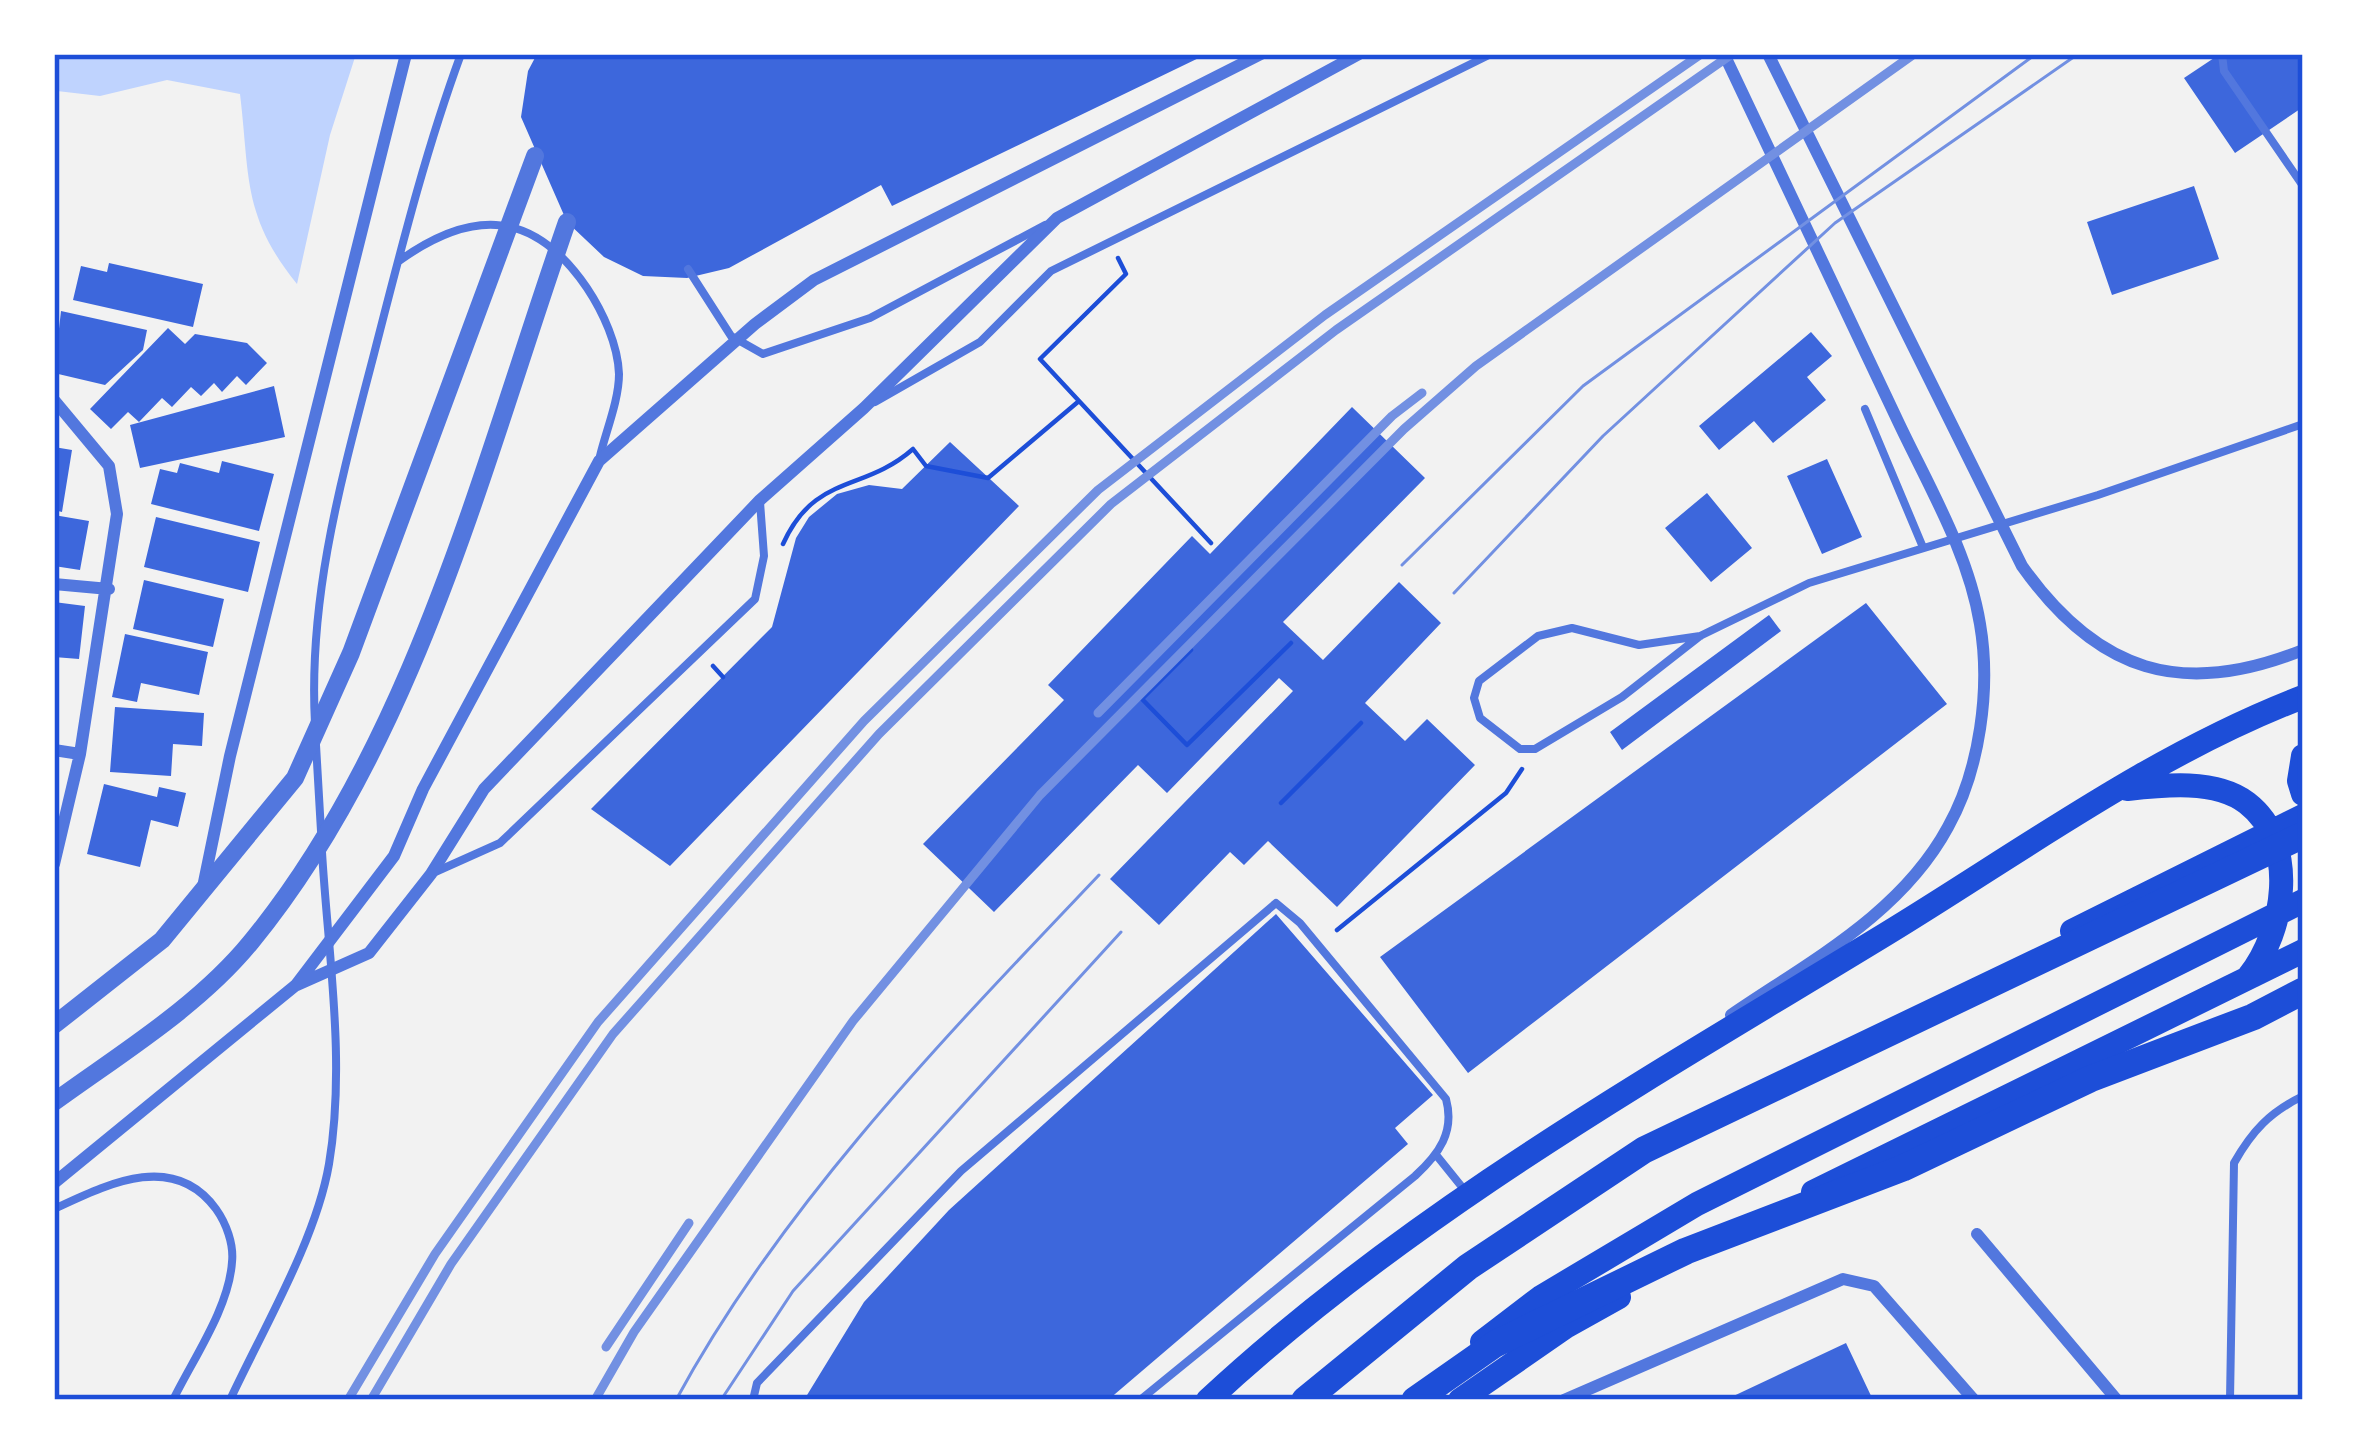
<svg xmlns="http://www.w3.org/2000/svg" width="2357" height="1454" viewBox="0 0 2357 1454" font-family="Mulish,sans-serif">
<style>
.water{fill:#bfd3fe}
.building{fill:#3d67dc}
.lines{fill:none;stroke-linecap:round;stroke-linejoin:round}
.path{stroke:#1d4ed8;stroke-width:4.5}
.service{stroke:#5277de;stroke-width:8}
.minor{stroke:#5277de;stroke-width:12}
.tertiary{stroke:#5277de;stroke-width:18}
.trunk{stroke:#1d4ed8;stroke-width:24}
.motorway{stroke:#1d4ed8;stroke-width:27}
.tram{stroke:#7290e2;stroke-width:3}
.rail{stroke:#7290e2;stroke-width:9}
.neatline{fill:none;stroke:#1d4ed8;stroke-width:4.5}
</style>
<rect width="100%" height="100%" fill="#f2f2f2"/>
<path class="water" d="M54,54H356L330,135L297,284C242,216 250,177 240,94L167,80L100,96L57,91Z"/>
<path class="building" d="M537,54H1207L892,206L881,185L729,268L687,278L643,276L604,257L567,222L521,117L528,71Z
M2220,54H2303V107L2235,153L2184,78Z
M2194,186L2219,259L2112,295L2087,222Z
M109,263L203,284L193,327L73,300L81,266L107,272Z
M61,311L147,330L143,350L105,385L54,373Z
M168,328L185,344L195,334L247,343L267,363L246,385L237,376L222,392L214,383L201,396L191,387L172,407L162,398L139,422L128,412L111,429L90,409Z
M1811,332L1832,356L1807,377L1826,400L1773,443L1754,421L1719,450L1699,426Z
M274,386L285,437L140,468L130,425Z
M1352,407L1425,478L1283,622L1323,660L1399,582L1441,623L1365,703L1405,741L1427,719L1475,765L1337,907L1268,841L1244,865L1230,852L1159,925L1110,879L1293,691L1279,678L1167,793L1138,765L994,912L923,844L1064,700L1048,685L1192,536L1210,554Z
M950,442L1019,506L670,866L591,809L772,627L796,538L809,517L837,494L869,485L902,489Z
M54,447L72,450L62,512L54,510Z
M1827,459L1862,537L1822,554L1787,476Z
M222,461L274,474L259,531L151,504L160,469L177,473L180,463L219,473Z
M1707,493L1752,548L1711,582L1665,528Z
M54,515L89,521L80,570L54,566Z
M156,517L260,542L248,592L144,567Z
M144,580L224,599L213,647L133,629Z
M54,602L85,606L79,659L54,657Z
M1866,603L1947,704L1468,1073L1380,957Z
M1769,615L1781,631L1622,750L1610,732Z
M125,634L208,652L199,695L141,683L137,702L112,697Z
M115,707L204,713L202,746L173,744L171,776L110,772Z
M104,784L157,797L159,787L186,793L178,827L151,820L140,867L87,854Z
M1276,914L1433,1095L1395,1128L1408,1144L1108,1400H804L864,1302L949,1210Z
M1846,1343L1873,1400H1725L1776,1376Z"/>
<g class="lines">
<path class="path" d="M1118,258L1126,274L1040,359L1211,543
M783,544C815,473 863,493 913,449L926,466L988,478L1079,401
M1191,650L1142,699L1187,745L1291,643
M713,666L723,677
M1281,803L1361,723
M1337,930L1506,793L1522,769"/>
<path class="service" d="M2222,54L2224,71L2303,186
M399,261C473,208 534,210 587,288C603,312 618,345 619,374C619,400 606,431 600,456
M688,269L731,336L763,354L870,318L1045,225
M875,402L980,342L1051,271L1491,54
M1865,409L1922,545
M1700,636L1639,645L1572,628L1538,636L1479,681L1474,698L1480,718L1520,749H1535L1622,697L1700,636L1809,583L2098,495L2303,424
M315,724C308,595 342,477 374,354C400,253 425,152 461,54
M316,745L321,831
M433,873L500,843L755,599L764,556L760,502
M1437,1156L1466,1192
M54,1209C106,1185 173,1150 216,1209C226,1223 234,1244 232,1262C229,1308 193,1359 173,1400
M230,1400C263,1329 316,1240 329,1164C346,1063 328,953 322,852
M753,1400L757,1383L961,1171L1276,903L1300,923L1446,1099C1455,1132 1439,1154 1415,1176L1140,1400
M2230,1400L2234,1163C2252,1131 2270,1112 2303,1096"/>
<path class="minor" d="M1724,54C1781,174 1838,295 1895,415C1926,482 1968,550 1980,624C1991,688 1980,770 1948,827C1901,914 1810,961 1731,1015
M1768,54L2022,566C2097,672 2182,699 2303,650
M54,400L109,466L117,514L80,754L54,864
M54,584L109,589
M54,750L80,754
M203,887L230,756L406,54
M297,985L369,953L431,874L484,789L760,500L864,408L1057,218L1359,54
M54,1183L296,985L394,856L423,789L599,461L755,324L814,280L1261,54
M1977,1234L2117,1400
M1564,1400L1843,1279L1874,1286L1974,1400"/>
<path class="tertiary" d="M54,1025L162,940L295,778L351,653L535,156
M54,1102C120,1054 199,1006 251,942C415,742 483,463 567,222"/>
<path class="trunk" d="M2303,756L2299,781L2303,794
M2127,789C2163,785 2216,779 2247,803C2300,844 2284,932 2249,976
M2072,931L2303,816
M1813,1192L2303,951
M1482,1342L1541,1297L1697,1204L2303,901
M1208,1400C1409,1213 1653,1076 1886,934C2022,851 2154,754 2303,697
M1460,1400L1567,1326L1619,1297"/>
<path class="motorway" d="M1305,1400L1468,1267L1644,1150L2303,835
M1415,1400L1495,1344L1686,1251L1903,1168L2090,1079L2253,1017L2303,991"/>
<path class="tram" d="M1402,565L1583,386L2036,54
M1454,593L1603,436L1835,223L2078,54
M676,1400C782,1204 947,1035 1099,875
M721,1400L793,1291L1121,932"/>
<path class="rail" d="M1098,713L1392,416L1422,393
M606,1347L689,1223
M348,1400L435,1254L598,1022L864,721L1098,490L1325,315L1701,54
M371,1400L451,1264L613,1034L879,734L1111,504L1336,330L1732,54
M595,1400L634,1332L853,1021L1040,795L1404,429L1476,366L1914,54"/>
</g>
<rect width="2357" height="1454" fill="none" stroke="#ffffff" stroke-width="114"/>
<rect x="57" y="57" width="2243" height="1340" class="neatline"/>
</svg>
